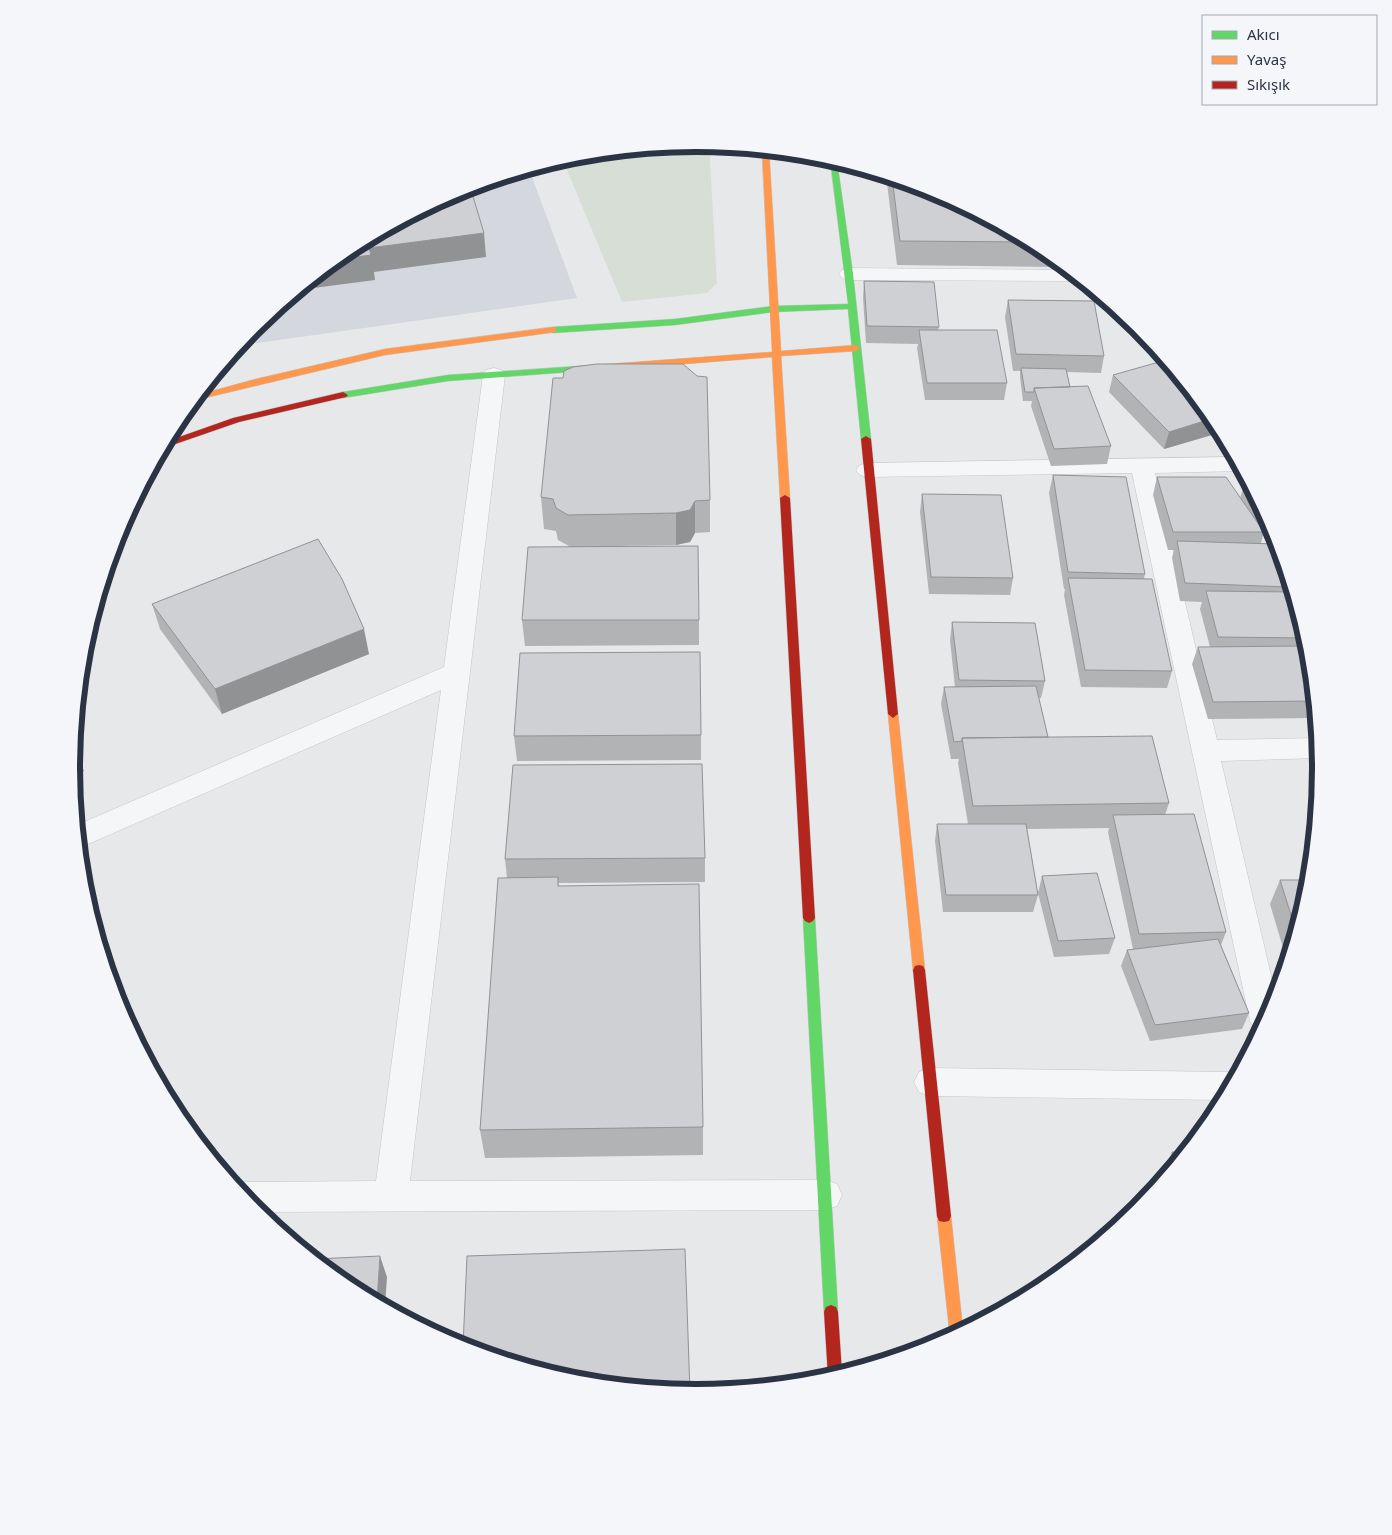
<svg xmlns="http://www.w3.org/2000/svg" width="1392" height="1535" viewBox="0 0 1392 1535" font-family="'Noto Sans',sans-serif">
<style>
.built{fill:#d4d7dd}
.green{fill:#d6ded6}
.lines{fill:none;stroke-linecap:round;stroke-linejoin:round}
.street-casing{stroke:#c4c6c8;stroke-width:1}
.fast-casing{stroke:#c4c6c8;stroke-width:1}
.slow-casing{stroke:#c4c6c8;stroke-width:1}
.jam-casing{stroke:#c4c6c8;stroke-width:1}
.street{fill:#f5f6f7;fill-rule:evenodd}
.fast{fill:#63d668;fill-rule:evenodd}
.slow{fill:#ff974d;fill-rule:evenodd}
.jam{fill:#b3261e;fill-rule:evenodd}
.wall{fill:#b1b3b5;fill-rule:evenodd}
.shaded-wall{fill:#909294}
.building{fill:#ced0d3;stroke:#909294}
.rim{fill:none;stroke:#2b3445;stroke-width:6}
</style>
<rect width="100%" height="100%" fill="#e6e8ea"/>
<path class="built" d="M529,169L577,298L237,346L254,326L349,248L457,190Z"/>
<path class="green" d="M696,143L709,144L717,283L707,293L622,302L562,158L574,155Z"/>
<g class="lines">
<g class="street-casing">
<path id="street" d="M849,268L1070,270L1083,281L849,280L842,278L839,274L842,270Z
M494,368L502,370L505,375L410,1181L825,1180L837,1184L842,1195L837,1206L825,1210L258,1212L235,1185L244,1182L376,1181L441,690L79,848L77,825L444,667L483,375L486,370Z
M1235,457L1242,471L1155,473L1217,740L1318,738L1319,758L1221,761L1276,997L1260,1032L1255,1030L1250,1021L1132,473L868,477L860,475L856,470L860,465L868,463Z
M930,1068L1230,1072L1237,1075L1223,1100L930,1096L919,1092L914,1082L919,1072Z"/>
</g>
<g class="fast-casing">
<path id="fast" d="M830,158L837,161L853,274L871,439L869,441H863L861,439L848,309L773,312L675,325L553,333L549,330L553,327L675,319L773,306L848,304Z
M609,364L612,365V369L448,381L343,398L338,395L343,392L448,375Z
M809,913L813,915L815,918L838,1312L836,1317L831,1319L826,1317L824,1312L803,918L805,915Z"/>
</g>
<g class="slow-casing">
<path id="slow" d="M762,149L769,150L781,351L856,345L860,348L856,351L781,356L790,498L785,501L780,498L772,357L609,370L605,367L609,364L772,352Z
M553,327L556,328V332L385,355L192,401L197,395L256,379L385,349Z
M893,710L898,714L925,970L923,974L919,975L915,974L913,970L888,714Z
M944,1210L949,1211L951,1216L963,1330L950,1337L937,1216L939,1211Z"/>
</g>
<g class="jam-casing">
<path id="jam" d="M343,392L348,395L346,397L239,422L161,449L165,442L233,418Z
M866,436L871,439L898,714L893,718L888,714L861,439Z
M785,495L790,498L815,918L813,921L809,923L805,921L803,918L780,498Z
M919,965L923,966L925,970L951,1216L949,1221L944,1222L939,1221L937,1216L913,970L915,966Z
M831,1305L836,1307L838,1312L842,1373L828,1377L824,1312L826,1307Z"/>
</g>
<use href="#street" class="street"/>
<use href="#fast" class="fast"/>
<use href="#slow" class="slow"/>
<use href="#jam" class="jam"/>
</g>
<path class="wall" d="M886,175L935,190L1043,248L1056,259L1055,267L897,265Z
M864,281L939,327L938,330L1007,383L1004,400H925L917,348L918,344L866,343L863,298Z
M1008,300L1104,356L1101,373L1067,372L1070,387L1111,446L1107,464L1051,466L1031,406L1032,401H1023L1020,377V371H1013L1005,317Z
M1113,375L1216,421L1222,432L1164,449L1109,392Z
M1053,475L1145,574L1144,578L1172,671L1167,688L1081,687L1064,595L1065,589H1064L1049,493Z
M1157,477L1240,498L1245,483L1248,482L1273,529L1281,553L1277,549L1287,587L1286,592H1292L1308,645L1305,654L1308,663L1310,658L1316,715L1314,718L1208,719L1192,664L1198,647H1210L1200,609L1202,602L1180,601L1172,558L1174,550H1168L1153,495ZM1262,529L1274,544L1261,543L1264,532Z
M922,494L1013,578L1010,595L929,594L920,512Z
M541,497L710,500V532L695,533L690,542L676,545L617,546L699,620V645L525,646L522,620L569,546L558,540L556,531L544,529Z
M152,604L369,654L222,714L160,629Z
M952,622L1045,681L1041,698H1039L1048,737L1169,803L1165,815L1226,932L1221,945L1249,1013L1242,1029L1150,1041L1121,966L1127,950L1133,949L1108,832L1109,828L1027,829L1038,895L1033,912H943L935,841L937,824H968L958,763L959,759H951L941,704L944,687H955L950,640Z
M701,735V760L517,761L514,736Z
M705,858V882L558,883L559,886L703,1127V1155L485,1158L480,1130L507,878L505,859Z
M1042,876L1115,938L1109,954L1054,957L1038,893Z
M1280,880L1309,890L1287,961L1270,904Z
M1172,1152H1185L1167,1174L1166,1168Z"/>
<path class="shaded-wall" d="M484,233L486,257L374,272L375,280L298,290L334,260L369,248Z
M1214,418L1222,432L1164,449L1169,432Z
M695,501V533L690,542L676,545V513Z
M364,629L369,654L222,714L215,689Z
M73,746L84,771L72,776L71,767Z
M380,1256L387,1277L385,1306L377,1302Z"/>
<path class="building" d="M892,177L935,190L1031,242L900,241Z
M471,190L484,233L369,248L371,255L334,260L349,248L453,193Z
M864,281L934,282L939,327L867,326Z
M1008,300L1094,301L1104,356L1016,354Z
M919,330H997L1007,383H927Z
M1166,360L1214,418L1169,432L1113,375Z
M597,364H683L697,376L707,377L710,500L695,501L690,510L676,513L568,515L556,508L553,499L541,497L553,378H563L564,371L573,367Z
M1021,368L1066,369L1070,387L1034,388V392H1025Z
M1088,386L1111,446L1054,449L1034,388Z
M1053,475L1126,477L1145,574L1068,572Z
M1157,477H1226L1264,532H1173Z
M1248,482L1256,497L1245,483Z
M922,494L1001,495L1013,578L931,577Z
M318,539L342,579L364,629L215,689L152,604Z
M1177,541L1276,544L1287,587L1185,583Z
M698,546L699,620H522L528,547Z
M1068,578L1152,579L1172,671L1085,670Z
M1206,591L1292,592L1306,638L1218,637Z
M952,622L1035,623L1045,681L959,680Z
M1302,646L1311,673L1314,701L1213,702L1198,647Z
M700,652L701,735L514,736L520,653Z
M1036,686L1048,737L962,738V741L954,742L944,687Z
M1152,736L1169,803L973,806L962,738Z
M702,764L705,858L505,859L513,765Z
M1194,814L1226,932L1139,934L1113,815Z
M937,824H1026L1038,895H946Z
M1097,873L1115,938L1058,941L1042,876Z
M558,877V886L699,884L703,1127L480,1130L498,878Z
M1280,880H1310L1309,890L1296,931Z
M1218,939L1249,1013L1155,1025L1127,950Z
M1172,1152H1185L1175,1164Z
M685,1249L690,1392L574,1380L463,1346L467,1256Z
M380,1256L377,1302L349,1287L315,1259Z"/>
<path d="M0 0H1392V1535H0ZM80 768a616 616 0 1 1 1232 0a616 616 0 1 1-1232 0Z" fill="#f4f6f9" fill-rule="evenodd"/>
<path class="rim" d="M80 768a616 616 0 1 1 1232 0a616 616 0 1 1-1232 0Z"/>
<rect x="1202" y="15" width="175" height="90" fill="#f4f6f9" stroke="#a4a8b1"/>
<rect x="1212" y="31" width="25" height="8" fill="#63d668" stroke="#a4a8b1"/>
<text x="1247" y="40" font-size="15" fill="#2b3445">Akıcı</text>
<rect x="1212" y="56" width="25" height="8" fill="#ff974d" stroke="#a4a8b1"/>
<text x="1247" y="65" font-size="15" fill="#2b3445">Yavaş</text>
<rect x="1212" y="81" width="25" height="8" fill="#b3261e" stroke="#a4a8b1"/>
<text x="1247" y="90" font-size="15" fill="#2b3445">Sıkışık</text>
</svg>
